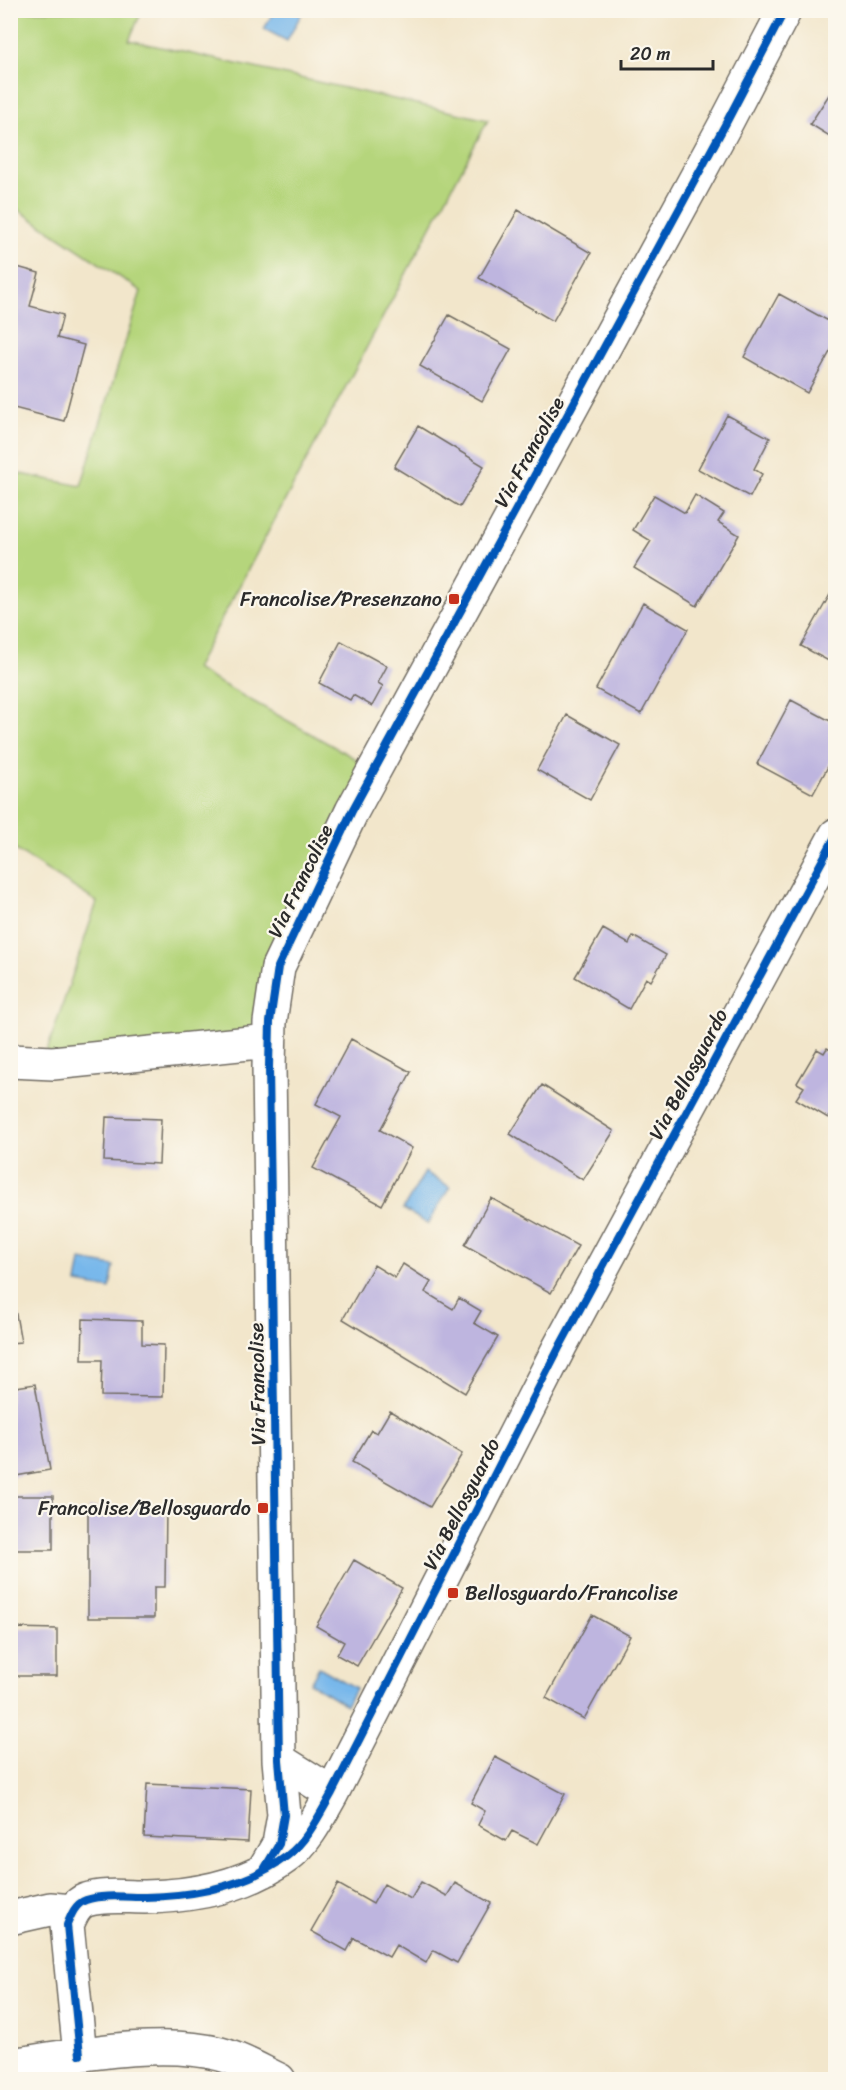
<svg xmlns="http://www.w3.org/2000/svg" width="846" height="2090" viewBox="0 0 846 2090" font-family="Sriracha,sans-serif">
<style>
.green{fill:#b5d57c;stroke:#708054;stroke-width:1.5}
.water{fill:#77b7eb;stroke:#51718b;stroke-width:1.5}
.building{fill:#beb5df}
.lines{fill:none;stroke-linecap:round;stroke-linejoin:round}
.street-casing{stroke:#716c63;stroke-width:36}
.street{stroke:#fff;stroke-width:33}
.cycleway-casing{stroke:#fbf7ec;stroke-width:11}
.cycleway{stroke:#0057b8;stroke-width:8}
.poi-dot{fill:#c8321e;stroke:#fbf7ec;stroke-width:2}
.labels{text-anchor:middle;stroke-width:4.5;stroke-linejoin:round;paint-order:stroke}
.street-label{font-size:20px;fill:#2b2b2b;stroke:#fbf7ec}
.poi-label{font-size:20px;fill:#2b2b2b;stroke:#fbf7ec;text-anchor:end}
</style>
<rect width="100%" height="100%" fill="#fbf7ec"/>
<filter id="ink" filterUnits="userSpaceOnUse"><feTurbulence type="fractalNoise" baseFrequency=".0167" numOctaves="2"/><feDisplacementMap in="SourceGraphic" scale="12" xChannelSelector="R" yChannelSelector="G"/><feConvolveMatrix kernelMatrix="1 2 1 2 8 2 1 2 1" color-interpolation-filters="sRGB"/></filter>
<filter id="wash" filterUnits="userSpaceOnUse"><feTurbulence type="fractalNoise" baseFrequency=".008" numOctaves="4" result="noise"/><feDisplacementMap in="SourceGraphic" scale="24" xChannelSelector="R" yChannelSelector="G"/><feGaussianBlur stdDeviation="1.35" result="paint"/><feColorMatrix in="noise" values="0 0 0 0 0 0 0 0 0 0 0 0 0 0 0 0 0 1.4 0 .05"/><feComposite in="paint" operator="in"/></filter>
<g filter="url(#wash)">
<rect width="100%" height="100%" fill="#f2e6cb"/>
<path class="green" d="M10,11H142L129,40L488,120L195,669L374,769L278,967L269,1041L43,1063L97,902L11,847V472L81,486L141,291L11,205Z"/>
<path class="water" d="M274,11H303L287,41L264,29Z
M425,1172L450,1187L428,1224L403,1209Z
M81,1260L114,1266L110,1289L77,1283Z
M319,1667L356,1688L346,1705L310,1683Z"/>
<g id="blocks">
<path class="building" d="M836,84V140L810,124Z
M518,210L591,253L553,321L479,278Z
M10,265L39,273L30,306L63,315L57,338L84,345L64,421L10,407Z
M779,294L836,325V341L807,393L744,357Z
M449,315L511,349L482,401L420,366Z
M727,415L770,438L754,469L762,474L750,497L698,469Z
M418,426L484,466L460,507L394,467Z
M654,495L685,513L695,495L724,513L718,522L739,535L697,606L634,568L651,541L633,530Z
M836,584V665L801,646Z
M643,603L688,629L641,714L596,689Z
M341,641L387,666L378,683L383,686L372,706L353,695L350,700L319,683Z
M791,700L836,724V752L813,794L757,764Z
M567,715L620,745L590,800L537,770Z
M603,929L629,944L633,936L666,955L651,981L646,978L629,1009L575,977Z
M351,1039L411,1072L380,1130L412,1148L382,1205L313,1168L341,1117L316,1104Z
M827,1048L836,1053V1106L828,1118L796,1099L804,1087L797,1083L817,1049L824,1053Z
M542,1085L614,1131L583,1180L510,1134Z
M106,1117L161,1119L159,1164L104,1161Z
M491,1198L578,1246L551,1293L465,1245Z
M403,1264L431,1282L425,1292L453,1309L459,1298L481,1311L474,1323L498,1337L465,1393L343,1319L374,1265L395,1278Z
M10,1281L21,1342L10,1343Z
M83,1319L142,1321V1344L164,1345L163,1397L101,1396L102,1360H82Z
M35,1384L50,1470L10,1477V1388Z
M390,1411L462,1454L430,1507L352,1462L371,1430L377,1433Z
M12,1496H53V1550H12Z
M88,1508H166L165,1587H154V1618H88Z
M354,1560L402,1588L357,1666L337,1655L344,1642L316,1626Z
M592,1615L630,1636L584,1719L546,1698Z
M14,1628L57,1629V1676H14Z
M495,1757L565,1794L538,1844L512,1831L506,1841L478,1825L485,1811L471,1803Z
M147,1784L251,1789L248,1842L144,1837Z
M421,1882L447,1896L455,1883L491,1903L457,1963L433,1950L426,1963L396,1945L389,1957L354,1938L347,1951L311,1931L338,1884L373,1904L384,1884L411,1899Z"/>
</g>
</g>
<g filter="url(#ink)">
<use href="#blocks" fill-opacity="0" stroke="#716c63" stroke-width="1.5"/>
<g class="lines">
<g class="street-casing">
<path id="street" d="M10,1061L53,1063L269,1041
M279,1760L332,1793
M263,1871L279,1844L284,1815L279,1760L269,1067L270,1022L278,967L352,811L726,123L785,10
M10,1918L50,1909L72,1911
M80,2055L67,1925C71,1915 75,1904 86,1900C103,1894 126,1897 145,1897C194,1896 247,1886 287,1856C307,1841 320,1814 332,1793L560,1346L836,835
M10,2065C72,2056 160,2038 220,2054C240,2059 260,2071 279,2080"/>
</g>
<use href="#street" class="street"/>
<g class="cycleway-casing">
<path id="cycleway" d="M263,1871L279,1844L284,1815L279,1760L269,1067L270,1022L278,967L352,811L726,123L785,10
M80,2055L67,1925C71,1915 75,1904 86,1900C103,1894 126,1897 145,1897C194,1896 247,1886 287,1856C307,1841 320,1814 332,1793L560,1346L836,835"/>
</g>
<use href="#cycleway" class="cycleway"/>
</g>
</g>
<g class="poi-dot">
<rect x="448" y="593" width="12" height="12" rx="3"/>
<rect x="257" y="1502" width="12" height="12" rx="3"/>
<rect x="447" y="1587" width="12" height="12" rx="3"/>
</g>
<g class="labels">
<g class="street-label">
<text transform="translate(529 452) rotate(-61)" y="7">Via Francolise</text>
<text transform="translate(300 881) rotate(-64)" y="7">Via Francolise</text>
<text transform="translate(688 1074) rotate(-62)" y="7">Via Bellosguardo</text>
<text transform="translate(257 1384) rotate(-91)" y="7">Via Francolise</text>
<text transform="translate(461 1504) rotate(-63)" y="7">Via Bellosguardo</text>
</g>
<g class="poi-label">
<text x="442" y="606">Francolise/Presenzano</text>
<text x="251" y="1515">Francolise/Bellosguardo</text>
<text x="465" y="1600" text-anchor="start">Bellosguardo/Francolise</text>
</g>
</g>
<rect width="846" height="2090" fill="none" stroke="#fbf7ec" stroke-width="36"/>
<path d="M621 60v9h92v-9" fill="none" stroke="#2b2b2b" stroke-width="3"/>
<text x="630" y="60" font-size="18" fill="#2b2b2b" stroke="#fbf7ec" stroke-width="4.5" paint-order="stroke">20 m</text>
</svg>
